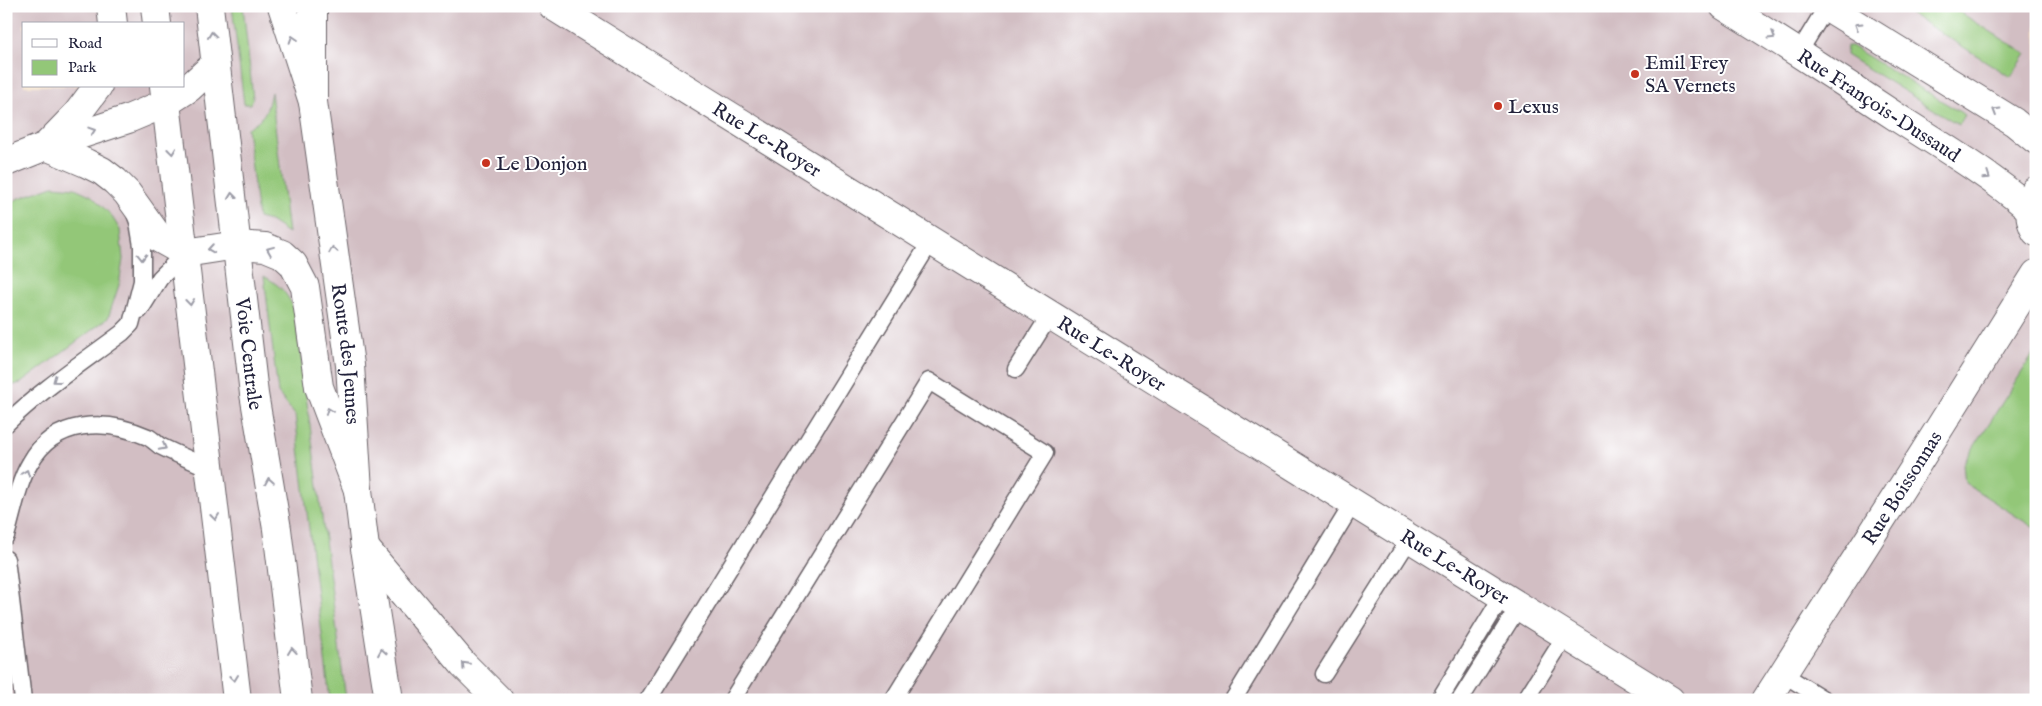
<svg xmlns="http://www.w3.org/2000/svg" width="2042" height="706" viewBox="0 0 2042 706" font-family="'IM FELL English',serif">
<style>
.industrial{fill:#d2bec3;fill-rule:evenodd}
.green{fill:#93c778;stroke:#5a745a}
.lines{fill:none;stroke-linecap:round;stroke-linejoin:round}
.service-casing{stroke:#6b6368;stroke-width:19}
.minor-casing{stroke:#6b6368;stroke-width:30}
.tertiary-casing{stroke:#6b6368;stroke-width:30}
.secondary-casing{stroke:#6b6368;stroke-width:30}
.primary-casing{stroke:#6b6368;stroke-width:30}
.service{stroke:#fff;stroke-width:16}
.minor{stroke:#fff;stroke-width:28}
.tertiary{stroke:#fff;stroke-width:28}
.secondary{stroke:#fff;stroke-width:28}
.primary{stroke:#fff;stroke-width:28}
.oneway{stroke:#9c9ca7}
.poi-dot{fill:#c8321e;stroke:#fff;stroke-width:2}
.labels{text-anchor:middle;stroke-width:4;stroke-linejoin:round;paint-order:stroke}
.poi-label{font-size:20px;fill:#22223b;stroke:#fff;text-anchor:start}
.street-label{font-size:20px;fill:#22223b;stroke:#fff}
</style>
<rect width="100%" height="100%" fill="#fff"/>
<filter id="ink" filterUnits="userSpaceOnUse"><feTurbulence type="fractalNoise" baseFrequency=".02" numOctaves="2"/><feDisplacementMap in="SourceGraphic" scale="10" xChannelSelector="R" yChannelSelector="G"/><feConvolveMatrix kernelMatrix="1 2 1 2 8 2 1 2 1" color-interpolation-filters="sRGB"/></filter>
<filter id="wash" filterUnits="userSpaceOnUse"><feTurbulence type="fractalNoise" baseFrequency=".0096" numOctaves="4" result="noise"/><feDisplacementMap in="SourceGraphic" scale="20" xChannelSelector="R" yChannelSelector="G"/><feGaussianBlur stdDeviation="1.12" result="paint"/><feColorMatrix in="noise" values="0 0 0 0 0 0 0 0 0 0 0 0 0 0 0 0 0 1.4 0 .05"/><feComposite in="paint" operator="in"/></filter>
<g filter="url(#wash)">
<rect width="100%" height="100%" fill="#f3dcbd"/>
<path class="industrial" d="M6,6H2036V700H6V387L21,383L17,199L6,208ZM24,24H184V86H24Z"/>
<path class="green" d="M232,6H243L253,98L250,104H244Z
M1898,6H1950L2026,54L2011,77Z
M1847,46H1851L1965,115L1959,125L1846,55Z
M271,92L288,233L270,221L258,218L247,128C265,118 267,112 271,92Z
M53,186L75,188L92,196L111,215L120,230L123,259L119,285L108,318L21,383L6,387V208L17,199Z
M264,276C280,285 288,294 295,311L346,700H330L295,415L278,393Z
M2036,350V529L1965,483L1963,464Z"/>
</g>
<g filter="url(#ink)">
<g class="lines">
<g class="service-casing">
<path id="service" d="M1799,52L1827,6
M140,310L160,278L185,253
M1016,369L1050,315
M6,424C42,389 82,363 122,333L131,324L142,281V246L138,222L135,214
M6,536C13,513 18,483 30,463C54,419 106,418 148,437C152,439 156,443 160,446C176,454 193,461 209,468
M6,559L23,700
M1324,674L1410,538
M1783,674L1825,700
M648,700L931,241
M732,700L929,381L1045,453L893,700
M1233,700L1353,503
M1439,700L1503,595
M1460,700L1519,606
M1525,700L1566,635"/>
</g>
<g class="minor-casing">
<g id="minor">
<path id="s1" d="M553,6L1670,700"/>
<path d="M365,548L463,664L499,700"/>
<path id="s2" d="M1766,700L1915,467L2036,274"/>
</g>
</g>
<g class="tertiary-casing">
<g id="tertiary">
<path id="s3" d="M313,6V102L350,365L358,490L365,548L389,700"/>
</g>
</g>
<g class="secondary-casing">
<g id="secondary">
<path id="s4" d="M1724,6C1784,43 1842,81 1901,120C1945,148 1990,175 2030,209"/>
<path d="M1826,6L2014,122L2036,140"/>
<path d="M6,162L46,146L128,119L166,103L189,88L215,64"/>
<path d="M2035,191C2029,204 2028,219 2036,232"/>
</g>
</g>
<g class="primary-casing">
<g id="primary">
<path d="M111,6L113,24"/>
<path d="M155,6L157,24"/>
<path id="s5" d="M209,6L254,394L277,529L298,700"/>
<path d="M282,6L313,102"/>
<path d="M98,86L77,114L46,146L86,163L102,171L115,181L127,193L160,239L185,253L237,245L265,247L282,254L293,264L305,287L319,387L358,490"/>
<path d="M164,86L237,700"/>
</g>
</g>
<use href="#service" class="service"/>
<use href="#minor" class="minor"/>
<use href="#tertiary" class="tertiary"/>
<use href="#secondary" class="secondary"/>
<use href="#primary" class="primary"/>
</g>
<defs><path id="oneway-chevron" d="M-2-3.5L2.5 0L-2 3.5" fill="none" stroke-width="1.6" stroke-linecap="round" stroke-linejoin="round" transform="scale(1.25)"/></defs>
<g class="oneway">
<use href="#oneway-chevron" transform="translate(1858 26) rotate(-148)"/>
<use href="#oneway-chevron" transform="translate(212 35) rotate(-96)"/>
<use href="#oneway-chevron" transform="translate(1772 36) rotate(32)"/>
<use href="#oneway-chevron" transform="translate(293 39) rotate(-108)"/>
<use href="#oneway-chevron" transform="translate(1996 111) rotate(-149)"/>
<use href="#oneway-chevron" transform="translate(92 131) rotate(-18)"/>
<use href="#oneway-chevron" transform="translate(172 151) rotate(83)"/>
<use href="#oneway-chevron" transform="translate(1987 176) rotate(34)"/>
<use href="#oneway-chevron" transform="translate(232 196) rotate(-96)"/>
<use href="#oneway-chevron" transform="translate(211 249) rotate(171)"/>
<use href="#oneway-chevron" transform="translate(270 250) rotate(-158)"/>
<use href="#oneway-chevron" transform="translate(333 250) rotate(-99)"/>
<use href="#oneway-chevron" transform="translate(142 257) rotate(89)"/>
<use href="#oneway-chevron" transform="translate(190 302) rotate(84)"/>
<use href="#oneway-chevron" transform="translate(56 380) rotate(144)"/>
<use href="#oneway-chevron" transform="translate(329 411) rotate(-111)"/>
<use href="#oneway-chevron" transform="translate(163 447) rotate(28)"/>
<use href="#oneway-chevron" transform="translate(26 473) rotate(-69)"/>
<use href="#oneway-chevron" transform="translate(269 481) rotate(-100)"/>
<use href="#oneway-chevron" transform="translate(215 517) rotate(83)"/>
<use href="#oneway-chevron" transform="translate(292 651) rotate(-97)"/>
<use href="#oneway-chevron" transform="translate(382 652) rotate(-99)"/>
<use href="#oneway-chevron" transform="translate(465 665) rotate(-133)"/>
<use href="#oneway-chevron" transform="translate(234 678) rotate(83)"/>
</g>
</g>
<g class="poi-dot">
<circle cx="1635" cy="74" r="5"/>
<circle cx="1498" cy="106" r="5"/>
<circle cx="486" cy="163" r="5"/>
</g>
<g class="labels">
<g class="poi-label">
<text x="1645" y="69">Emil Frey<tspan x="1645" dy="23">SA Vernets</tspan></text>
<text x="1508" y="113">Lexus</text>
<text x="496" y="170">Le Donjon</text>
</g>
<g class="street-label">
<text dy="7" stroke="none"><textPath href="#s4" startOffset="184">Rue François-Dussaud</textPath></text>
<text dy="7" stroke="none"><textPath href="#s1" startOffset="252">Rue Le-Royer</textPath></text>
<text dy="7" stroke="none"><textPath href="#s5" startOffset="350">Voie Centrale</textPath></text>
<text dy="7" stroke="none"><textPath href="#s3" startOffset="350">Route des Jeunes</textPath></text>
<text dy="7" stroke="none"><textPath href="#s1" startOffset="658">Rue Le-Royer</textPath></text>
<text dy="7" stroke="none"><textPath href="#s2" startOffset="252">Rue Boissonnas</textPath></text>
<text dy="7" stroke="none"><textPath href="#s1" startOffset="1062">Rue Le-Royer</textPath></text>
</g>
</g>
<rect width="2042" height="706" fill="none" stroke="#fff" stroke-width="25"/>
<rect x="22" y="22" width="162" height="65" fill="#ffffff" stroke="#a7a7b1"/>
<rect x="32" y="39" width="25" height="8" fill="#ffffff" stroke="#a7a7b1"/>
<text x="68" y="48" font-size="15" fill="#22223b">Road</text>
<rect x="32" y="60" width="25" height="15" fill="#93c778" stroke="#a7a7b1"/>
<text x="68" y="72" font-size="15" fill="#22223b">Park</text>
</svg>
